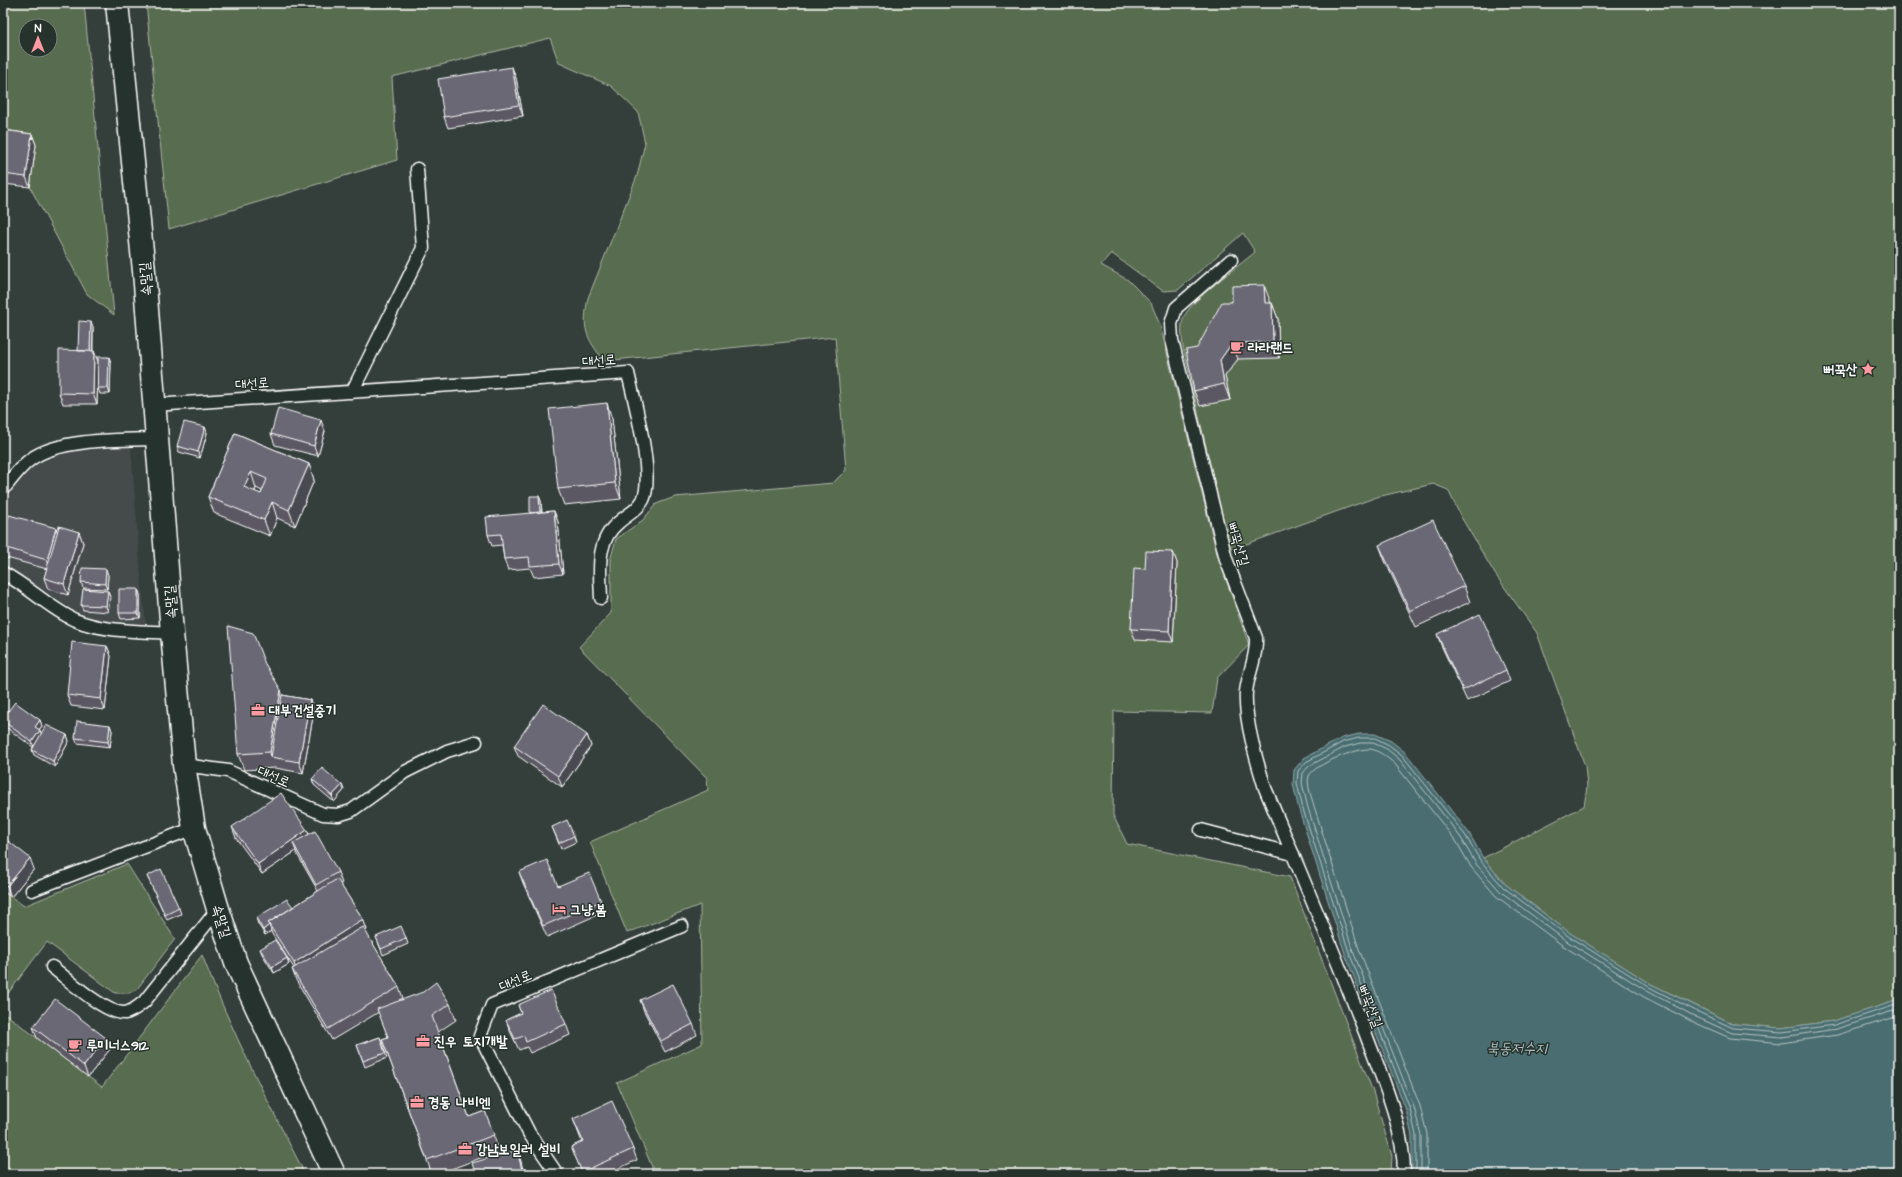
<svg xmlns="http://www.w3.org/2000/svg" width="1902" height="1177" viewBox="0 0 1902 1177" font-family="'Architects Daughter','Poor Story',sans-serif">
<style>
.built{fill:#444b4c}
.green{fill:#596c4f;stroke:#acb6a7;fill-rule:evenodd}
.water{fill:#4a6d70;stroke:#92a7a9}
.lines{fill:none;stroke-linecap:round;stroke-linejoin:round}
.shore{stroke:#b7c5c6;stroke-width:1}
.lane-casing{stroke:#fff;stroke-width:15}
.secondary-casing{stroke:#fff;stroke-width:25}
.lane{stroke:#26332d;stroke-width:12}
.secondary{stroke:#26332d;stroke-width:22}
.wall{fill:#5b5964;stroke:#fff;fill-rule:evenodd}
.shaded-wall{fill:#4a4951;stroke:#fff}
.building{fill:#6a6874;stroke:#fff;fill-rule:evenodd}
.labels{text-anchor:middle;stroke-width:3;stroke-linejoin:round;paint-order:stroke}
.street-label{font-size:14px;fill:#fff;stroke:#26332d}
.poi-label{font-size:14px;font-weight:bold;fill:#fff;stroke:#26332d;text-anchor:start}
.water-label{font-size:15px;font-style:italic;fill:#aebdbf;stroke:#26332d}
</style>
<rect width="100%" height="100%" fill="#343e3b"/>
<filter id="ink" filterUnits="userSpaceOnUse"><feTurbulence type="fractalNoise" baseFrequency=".025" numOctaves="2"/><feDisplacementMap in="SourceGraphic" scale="8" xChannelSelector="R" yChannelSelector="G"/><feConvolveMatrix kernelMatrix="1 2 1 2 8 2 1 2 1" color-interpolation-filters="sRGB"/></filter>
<g filter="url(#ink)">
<path class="built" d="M131,447L142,589L146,625L108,622L82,615L3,565V504L6,495L33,465L71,451Z"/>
<path class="green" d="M3,3H84L114,315L87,294L30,187L35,145L3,141ZM26,26H50V50H26Z
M146,3H1899V1000L1833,1021L1781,1028L1734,1024L1651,984L1570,933L1505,884L1483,858L1584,806L1587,787L1585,766L1537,633L1495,574L1461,517L1448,490L1433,484L1377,497L1230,550L1183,347C1182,337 1180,327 1184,317C1190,301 1240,265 1255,252L1243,233L1178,290L1163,291L1111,253L1101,265L1128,280L1151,303L1160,325L1217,554L1249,645L1217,678L1212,713L1114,711L1113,815L1127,844L1290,877L1373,1092L1392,1156L1391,1174H652V1167L617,1083L702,1044L700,905L627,933L590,842L708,790L707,778L579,647L611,613V557L616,539L643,520L656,504L675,497L833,483L846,470L835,337L604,361C585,336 582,329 588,298L637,176L645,143L638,112L611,86L559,63L550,38L392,77L397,160L169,229Z
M127,864L175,939L137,989L129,993H115L47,942L3,1000V891L24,906Z
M202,955C231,1031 268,1102 305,1174H3V1012L102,1087Z"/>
<path class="water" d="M1359,734H1375L1391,741L1405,752L1469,833L1483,858L1505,884L1570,933L1651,984L1698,1007L1734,1024L1781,1028L1833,1021L1899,1000V1174H1412V1136L1406,1110L1345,954L1299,810L1293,784L1294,770L1304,758L1342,738Z"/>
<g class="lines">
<path class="shore" d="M1416,1174V1135L1410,1109L1349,952L1303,809L1297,783L1298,771L1306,762L1343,742L1359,738H1375L1389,745L1402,755L1465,835L1480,860L1503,887L1568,936L1649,987L1696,1011L1733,1028L1782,1032L1834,1025L1899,1004
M1421,1174V1135L1414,1107L1353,951L1308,808L1302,783L1303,773L1309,766L1345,747L1360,743H1373L1387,749L1399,759L1439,809L1461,838L1476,864L1500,891L1565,940L1647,991L1694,1016L1732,1033L1782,1037L1836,1029L1899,1009
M1427,1174V1134L1420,1106L1359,949L1314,806C1312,798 1306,784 1309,776C1314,764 1358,748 1370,749C1379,750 1387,758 1394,763L1456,841L1471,867L1496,896L1562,945L1644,997L1691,1021L1730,1038L1781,1043L1837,1035L1899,1016"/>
<g class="lane-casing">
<path id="lane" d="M1231,260L1176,308L1171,324L1172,340L1226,559L1256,638C1257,658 1248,673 1246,692C1244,719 1257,762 1265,788C1300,872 1336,955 1368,1040C1384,1083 1404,1128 1404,1174
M352,392L423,248L417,169
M155,405L628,373C634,400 655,476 643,500C637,511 628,514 619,522C595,541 600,571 601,598
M6,486C13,477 21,466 31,459C60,438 122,440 158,439
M3,573C28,586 49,608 75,620C104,632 141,631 172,633
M184,765L228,771L323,814L338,815L351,811L405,772L447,751L476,742
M1201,830L1293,854
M32,890L194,828
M52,967C68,979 106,1015 125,1013C132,1012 139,1006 144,1002L218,909
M557,1174L529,1133L480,1036L492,1005L682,926"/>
</g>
<g class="secondary-casing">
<path id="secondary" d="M117,3L144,271L172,633L184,765L194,828L218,909L236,963L334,1174"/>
</g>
<use href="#lane" class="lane"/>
<use href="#secondary" class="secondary"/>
</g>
<path class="wall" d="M516,78L523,116L448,128L444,117Z
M3,130L32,134L36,145L30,187L3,184Z
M1270,301V303H1272L1278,319L1279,358L1238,359L1225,376L1230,400L1200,406L1194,391L1197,348Z
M91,322L93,327V351H94L98,362L97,404H63L59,393Z
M109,357L111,363L110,394H100L98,388Z
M612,419L621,499L564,505L558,489Z
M205,427L207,433L200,458L179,452L177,446Z
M325,431L318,456L275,445L271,434Z
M235,433L309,464L314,480L295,526L277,518L270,536L214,513L208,497ZM256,488L262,491L261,494L255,492Z
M539,496L541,501L542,512L554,511L558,522L563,574L534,577L530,568L508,570L504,559L502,545L492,546L488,535L530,513Z
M56,528L57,532H79L83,543L68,595L48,589L44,578L47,569L3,557V534Z
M1379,545L1464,586L1470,602L1416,627L1385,561Z
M1173,552L1177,563L1173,642L1135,640L1131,629L1145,569Z
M108,575L107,589L83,588L81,582Z
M138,589L140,595V618L121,619L119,613Z
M108,591L110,597L108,612L83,610L81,605Z
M1437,634L1506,670L1510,681L1467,701L1441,645Z
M107,646L111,656L105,710L71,706L67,695Z
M265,664L282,695L310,700L314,711L303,773L275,768L244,770L238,754Z
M3,718L40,720L42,726L39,730L41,733L67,735L69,741L55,767L34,755L32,750L33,747L4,726L3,723Z
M110,725L112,731L110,747L77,743L75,738Z
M587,735L591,746L562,787L518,756L514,746Z
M312,779L342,785L344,790L334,802L314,785Z
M232,827L307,830L309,835L338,872L342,883L340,884L363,919L367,930L365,931L399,987L403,998L399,1000L450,1004L456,1020L438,1032L469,1117L485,1111L499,1151L438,1174H432L382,1039L388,1037L379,1012L332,1040L296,980L292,969L294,968L272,934L271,931L265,935L258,924L256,918L293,907L318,891L297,854L296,851L262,874L236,838Z
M552,827L574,836L576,842L561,849Z
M3,837L34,869L11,897L3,891Z
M519,872L601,901L604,912L547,937L523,883Z
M147,876L179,908L181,914L167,920Z
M376,937L406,938L408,944L383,955Z
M260,949L287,958L289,964L274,973L262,954Z
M640,1000L693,1024L697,1035L665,1052L644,1011Z
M518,1005L566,1024L570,1035L530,1053L527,1047L519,1050L510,1031L506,1020L521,1013Z
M33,1027L106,1038L110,1049L88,1077L37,1038Z
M380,1037L387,1058L365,1067L357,1045Z
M573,1119L633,1149L637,1160L606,1174H583L571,1147L582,1142Z"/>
<path class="shaded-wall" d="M512,67L516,78L523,116L519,105Z
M32,134L36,145L30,187L26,177Z
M1264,285L1270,301L1271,319L1265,303Z
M1272,303L1278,319L1279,358L1273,342Z
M91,322L93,327L92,358L90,352Z
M1232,343L1238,359L1225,376L1230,400L1224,384L1220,360Z
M94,351L98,362L97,404L93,394Z
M109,357L111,363L110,394L108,388Z
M607,403L612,419L621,499L615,483Z
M321,420L325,431L318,456L314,446Z
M205,427L207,433L200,458L198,452Z
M309,464L314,480L295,526L289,510Z
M251,472L256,488L250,503L244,487Z
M539,496L541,501L542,520L540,515Z
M272,502L277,518L270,536L264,520Z
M554,511L558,522L563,574L559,564Z
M56,528L60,539L51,570L47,560Z
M79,532L83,543L68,595L64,584Z
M1173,552L1177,563L1173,642L1169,631Z
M106,569L108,575L107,589L105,584Z
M138,589L140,595V618L138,613Z
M108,591L110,597L108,612L106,606Z
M107,646L111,656L105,710L101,699Z
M281,690L286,706L271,757L270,752Z
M310,700L314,711L303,773L299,762Z
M40,720L42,726L37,732L35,727Z
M110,725L112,731L110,747L108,742Z
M40,730L42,736L34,747L32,742Z
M67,735L69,741L55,767L53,761Z
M587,735L591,746L562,787L558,776Z
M342,785L344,790L334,802L332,796Z
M307,830L311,840L293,843L296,851L262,874L258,864Z
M30,858L34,869L11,897L7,886Z
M363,919L367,930L298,974L294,963Z
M269,925L271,931L265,935L263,930Z
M287,958L289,964L274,973L272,967Z
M106,1038L110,1049L88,1077L84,1066Z
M517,1150L521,1161L524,1174H523Z"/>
<path class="building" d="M512,67L519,105L444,117L438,79Z
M3,130L32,134L26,177L3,174Z
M1264,285L1265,303H1272L1273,342L1232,343L1220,360L1224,384L1194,391L1186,350L1197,348L1222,302H1232V286Z
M79,321L91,322L90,351H78Z
M59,350L94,351L93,394L59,393Z
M98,357H109L108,388H98Z
M607,403L615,483L558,489L549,409Z
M278,408L321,420L314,446L271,434Z
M184,422L205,427L198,452L177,446Z
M235,433L309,464L289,510L272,502L264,520L208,497ZM251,472L267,479L261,494L244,487Z
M530,496H539L540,512L530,513Z
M554,511L559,564L530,566L529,557L504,559L501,534L488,535L486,517Z
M9,515L56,528L47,560L3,547V534Z
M1433,520L1464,586L1410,611L1379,545Z
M59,526L79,532L64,584L44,578Z
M1146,551L1173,552L1169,631L1131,629L1134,568L1145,569Z
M82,568L106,569L105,584L81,582Z
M83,589L108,591L106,606L81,605Z
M119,589H138V613H119Z
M1480,614L1506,670L1463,690L1437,634Z
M228,626L253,633L265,664L281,690L270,752L238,754Z
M72,642L107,646L101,699L67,695Z
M282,695L310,700L299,762L271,757Z
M15,702L40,720L35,727L40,730L32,742L3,721V718Z
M543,704L587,735L558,776L514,746Z
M77,721L110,725L108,742L75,738Z
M46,725L67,735L53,761L32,750Z
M322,768L342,785L332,796L312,779Z
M281,793L307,830L258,864L232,827Z
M567,820L574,836L559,843L552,827Z
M315,831L338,872L316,885L293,843Z
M3,837L30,858L7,886L3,883Z
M547,860L558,886L589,873L601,901L543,926L519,872Z
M161,869L179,908L165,915L147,876Z
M337,879L363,919L294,963L268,923Z
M287,899L293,907L268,923L269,925L263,930L256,918Z
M401,926L406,938L381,949L376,937Z
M363,927L399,987L328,1029L292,969Z
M275,940L287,958L272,967L260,949Z
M436,982L450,1004L432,1016L469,1117L485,1111L494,1135L427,1160L382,1039L388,1037L377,1009L423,992Z
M673,984L693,1024L661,1041L640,1000Z
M551,990L566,1024L526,1042L524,1036L515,1039L506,1020L521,1013L518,1005Z
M55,999L106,1038L84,1066L33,1027Z
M380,1037L385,1053L363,1061L357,1045Z
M612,1101L633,1149L582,1172L571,1147L583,1141L573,1119Z
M517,1150L523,1174H475L472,1163Z"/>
</g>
<defs>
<g id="cafe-bare" transform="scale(1.08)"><path d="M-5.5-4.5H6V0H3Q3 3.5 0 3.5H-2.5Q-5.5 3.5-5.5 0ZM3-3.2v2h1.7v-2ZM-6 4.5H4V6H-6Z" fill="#ff9aa2" stroke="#26332d" stroke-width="2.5" paint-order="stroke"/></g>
<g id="sight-bare" transform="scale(1.08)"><path d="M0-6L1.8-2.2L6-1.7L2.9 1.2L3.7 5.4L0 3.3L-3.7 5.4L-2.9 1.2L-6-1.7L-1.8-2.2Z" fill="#ff9aa2" stroke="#26332d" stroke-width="2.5" paint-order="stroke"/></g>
<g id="office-bare" transform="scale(1.08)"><path d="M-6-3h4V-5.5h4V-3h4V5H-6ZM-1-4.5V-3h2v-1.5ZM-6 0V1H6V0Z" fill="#ff9aa2" stroke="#26332d" stroke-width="2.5" paint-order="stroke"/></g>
<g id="hotel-bare" transform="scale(1.08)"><path d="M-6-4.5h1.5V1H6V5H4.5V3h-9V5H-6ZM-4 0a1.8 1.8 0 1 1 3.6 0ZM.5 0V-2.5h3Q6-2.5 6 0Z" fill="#ff9aa2" stroke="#26332d" stroke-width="2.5" paint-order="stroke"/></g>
</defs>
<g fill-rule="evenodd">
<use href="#cafe-bare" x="1237" y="347"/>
<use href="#sight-bare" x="1868" y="369"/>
<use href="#office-bare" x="258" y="710"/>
<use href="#hotel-bare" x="559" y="909"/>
<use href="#office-bare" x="423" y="1041"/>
<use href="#cafe-bare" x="75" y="1045"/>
<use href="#office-bare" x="417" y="1102"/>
<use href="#office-bare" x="465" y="1149"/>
</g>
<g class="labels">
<g class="street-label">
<text transform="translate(145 279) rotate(-95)" y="5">속말길</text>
<text transform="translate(599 360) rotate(-4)" y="5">대선로</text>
<text transform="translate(252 383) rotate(-4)" y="5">대선로</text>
<text transform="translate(1239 544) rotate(74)" y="5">뻐꾹산길</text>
<text transform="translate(170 602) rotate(-94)" y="5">속말길</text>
<text transform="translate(274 776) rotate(24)" y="5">대선로</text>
<text transform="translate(222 921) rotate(72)" y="5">속말길</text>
<text transform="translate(515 980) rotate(-23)" y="5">대선로</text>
<text transform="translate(1371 1006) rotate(69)" y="5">뻐꾹산길</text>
</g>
<g class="poi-label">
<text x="1248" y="352">라라랜드</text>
<text x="1857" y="374" text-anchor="end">뻐꾹산</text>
<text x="269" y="715">대부건설중기</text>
<text x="570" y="914">그냥,봄</text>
<text x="434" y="1046">진우 토지개발</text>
<text x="86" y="1050">루미너스912</text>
<text x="428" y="1107">경동 나비엔</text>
<text x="476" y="1154">강남보일러 설비</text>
</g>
<g class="water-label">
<text x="1517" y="1053">북동저수지</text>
</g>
</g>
<rect width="1902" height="1177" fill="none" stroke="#26332d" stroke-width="16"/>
<rect x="8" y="8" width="1886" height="1161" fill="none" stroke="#fff" stroke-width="1.5" filter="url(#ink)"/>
<g transform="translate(38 38)"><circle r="19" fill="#26332d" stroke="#7d8581"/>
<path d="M0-3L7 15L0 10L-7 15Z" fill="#ff9aa2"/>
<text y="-6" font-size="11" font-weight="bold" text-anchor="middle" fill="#ffffff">N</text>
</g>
</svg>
